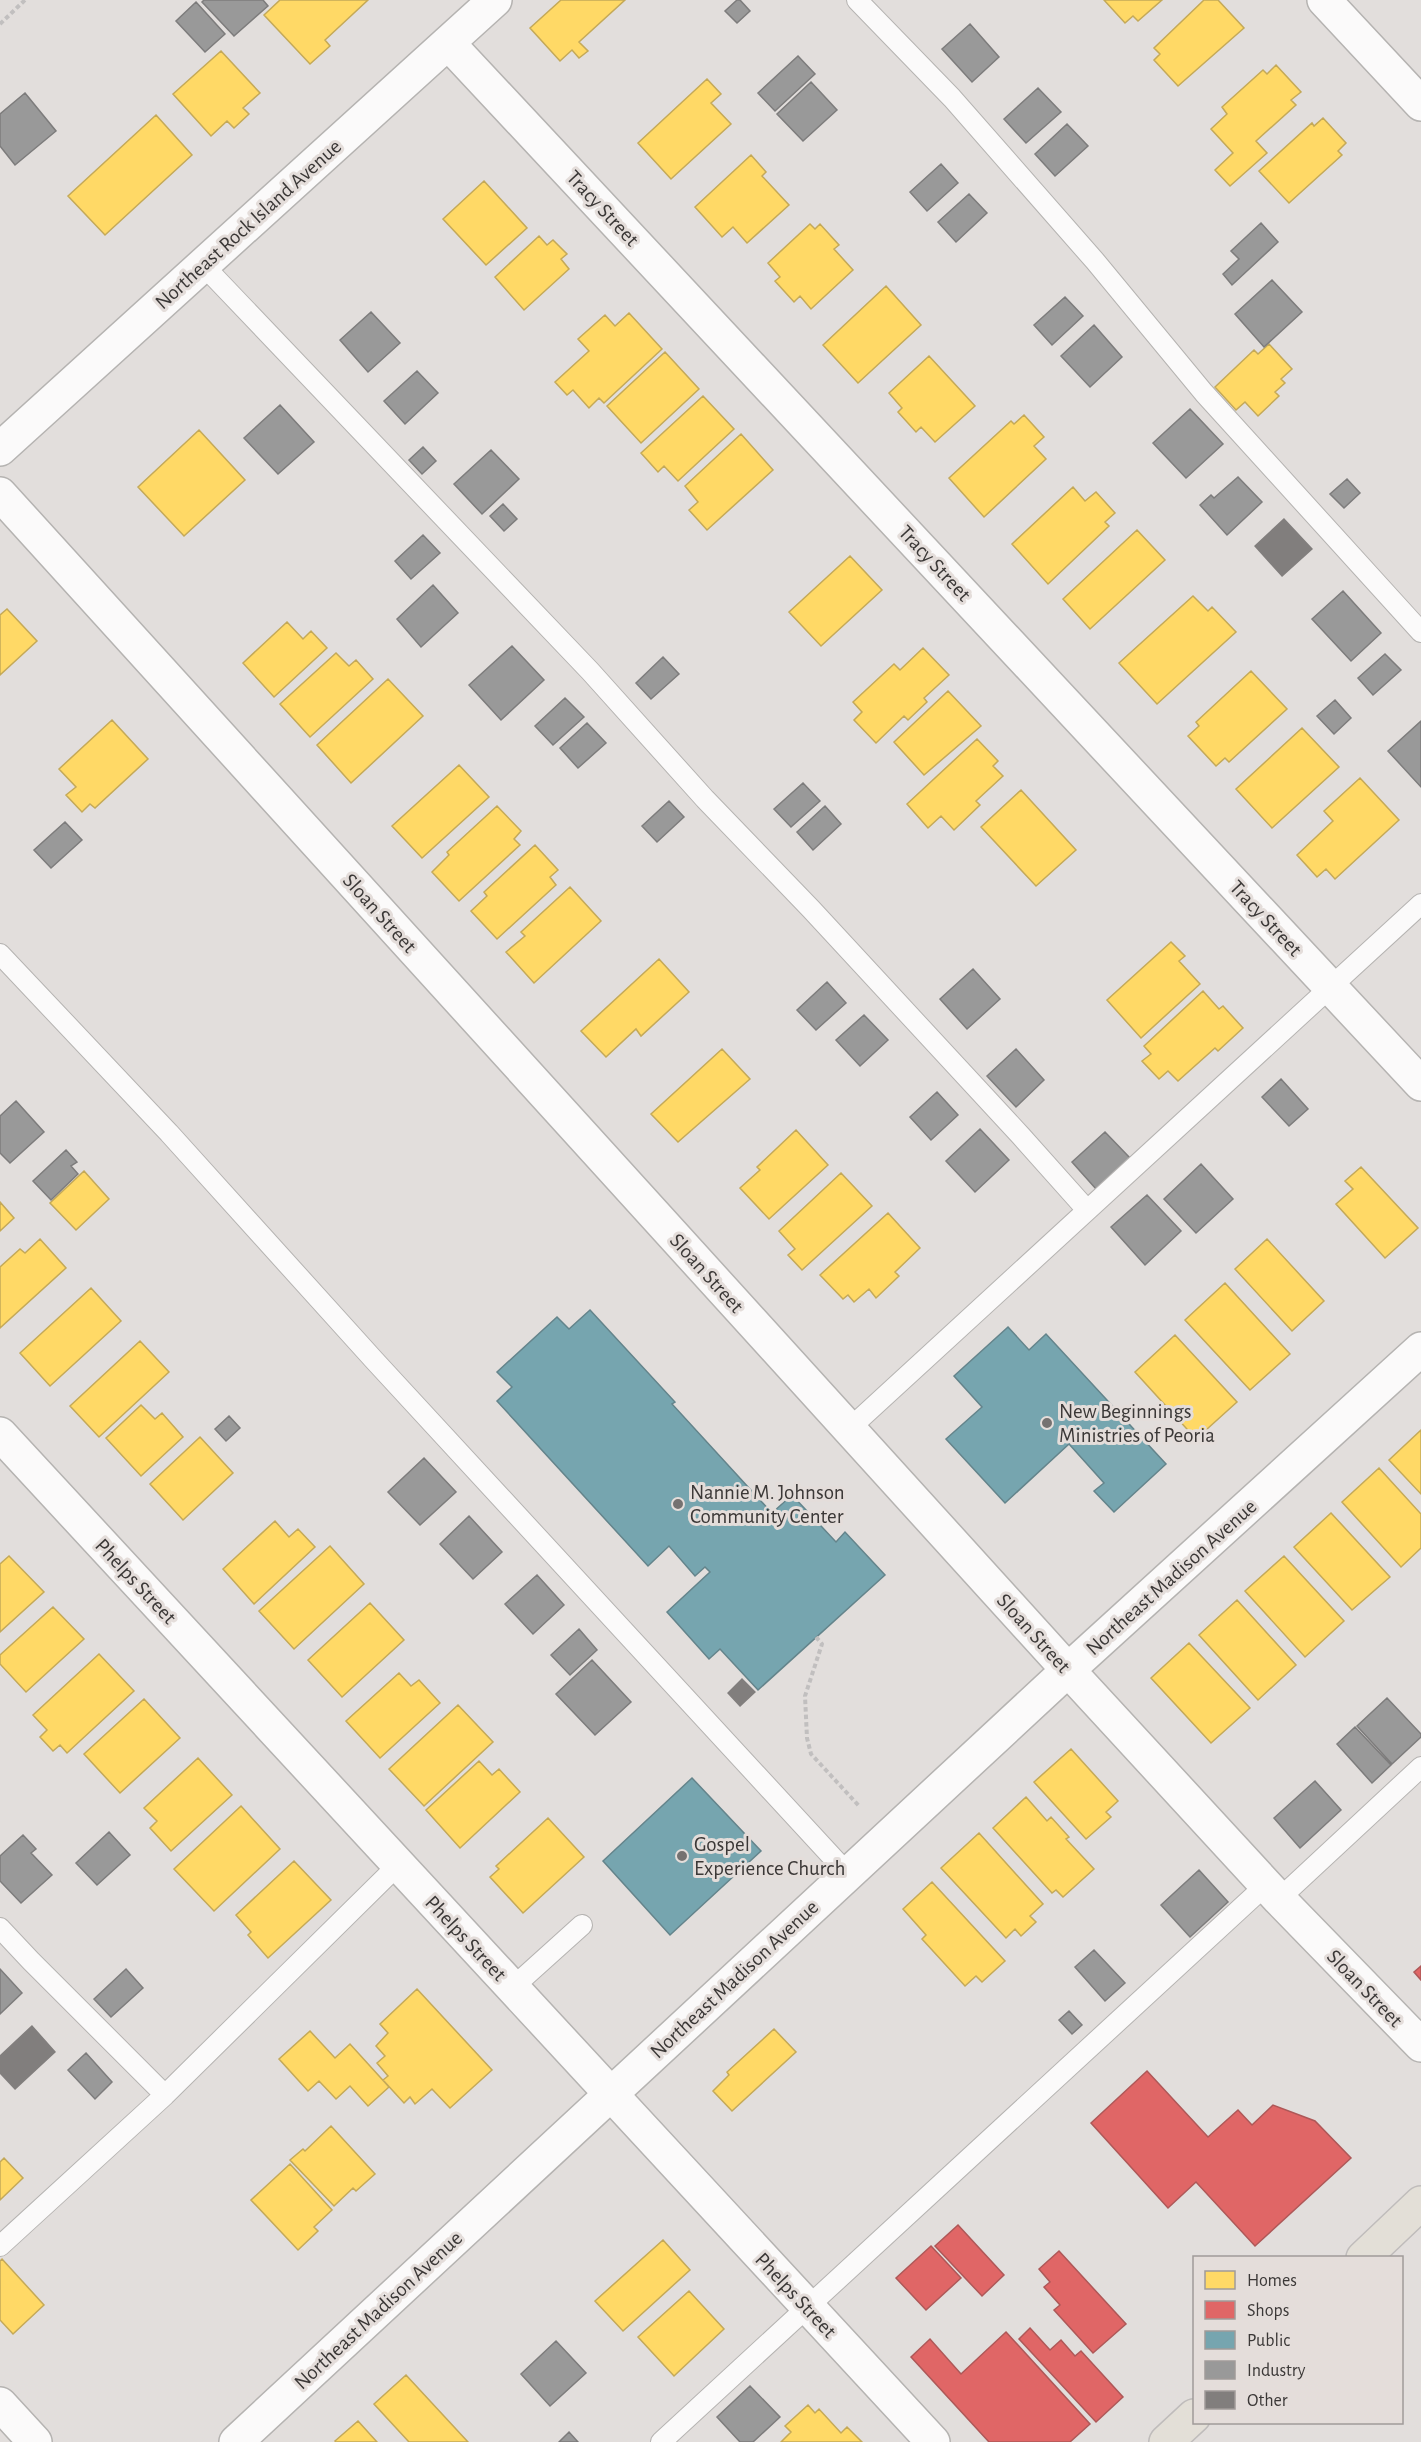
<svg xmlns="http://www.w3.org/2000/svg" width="1421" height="2442" viewBox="0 0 1421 2442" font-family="'Alegreya Sans',sans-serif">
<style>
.homes{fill:#ffd966;stroke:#c4a958;stroke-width:1.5}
.shops{fill:#e06666;stroke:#ae5858;stroke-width:1.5}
.public{fill:#76a5af;stroke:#64848b;stroke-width:1.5}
.industry{fill:#999;stroke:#7d7c7c;stroke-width:1.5}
.building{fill:#817e7d}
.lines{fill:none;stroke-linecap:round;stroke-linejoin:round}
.lane-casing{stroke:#b5b3b1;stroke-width:22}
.street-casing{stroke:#b5b3b1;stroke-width:36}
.primary-casing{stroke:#bfbcbb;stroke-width:36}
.path{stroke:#c1bfbf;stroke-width:4;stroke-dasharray:4.5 3;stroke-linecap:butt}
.lane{stroke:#fbfafa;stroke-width:20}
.street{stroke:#fbfafa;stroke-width:33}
.primary{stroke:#e3dfd7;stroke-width:33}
.poi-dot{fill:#757271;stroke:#e4ddda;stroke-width:2}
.labels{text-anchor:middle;stroke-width:6;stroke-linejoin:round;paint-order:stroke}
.street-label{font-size:21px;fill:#3b3837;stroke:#e4ddda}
.poi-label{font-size:21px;fill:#3b3837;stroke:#e4ddda;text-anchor:start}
</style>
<rect width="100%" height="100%" fill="#e2dedc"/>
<path class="homes" d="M280,0H368L325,40L330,46L310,64L264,15Z
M561,0H625L579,42L588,51L579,58L572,50L560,61L530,28Z
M1104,0H1162L1138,21L1133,16L1125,23Z
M1204,0H1218L1244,28L1178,86L1154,60L1160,54L1154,48Z
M221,51L260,93L243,108L249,114L234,128L227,121L211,136L173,94Z
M1276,65L1301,92L1291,100L1296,105L1256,141L1267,153L1230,186L1215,170L1233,153L1211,129L1227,114L1222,107L1263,70L1267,74Z
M707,79L721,94L711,103L731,124L671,179L638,143Z
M156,115L192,155L105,235L68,196Z
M1323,118L1346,143L1338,151L1342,155L1289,203L1259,171L1312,123L1314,126Z
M751,155L766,172L762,176L789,205L747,243L733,227L722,237L695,207Z
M484,181L527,228L486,265L443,219Z
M810,224L815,229L820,224L839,245L834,249L853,270L811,309L800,296L794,302L775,281L780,277L768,263Z
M539,236L547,245L553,240L567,254L561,259L569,269L524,310L495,277Z
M886,286L921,325L858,383L823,345Z
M629,313L662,349L604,403L599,398L589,408L573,390L567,395L555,382L589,351L578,339L605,315L615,326Z
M1269,344L1292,369L1281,379L1285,383L1275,392L1279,396L1258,416L1245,402L1236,410L1215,387L1254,350L1258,354Z
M665,352L699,389L641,443L607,406Z
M929,356L975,406L935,442L921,427L916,432L898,412L902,408L889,393Z
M703,396L734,429L678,481L664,466L658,472L641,453Z
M1024,415L1044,437L1034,446L1046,459L984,517L949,478L1011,421L1014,424Z
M199,430L245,480L184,536L138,487Z
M741,434L773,470L707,530L689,510L698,502L685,486Z
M1073,487L1085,501L1096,492L1115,513L1105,522L1109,526L1048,584L1012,544Z
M1137,530L1165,560L1090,629L1063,599Z
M850,556L882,590L821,646L789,612Z
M1193,596L1208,611L1212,607L1236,632L1157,704L1119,663Z
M7,609L37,641L0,675V615Z
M287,622L303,639L311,631L327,648L274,697L243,663Z
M923,648L949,675L924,698L927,702L908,720L904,716L876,743L854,720L862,712L853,702L894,664L900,670Z
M336,653L349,666L356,660L373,679L310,737L280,704Z
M1251,671L1287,709L1229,762L1225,758L1216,766L1188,736L1199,726L1196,722Z
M388,679L423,716L351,783L317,745Z
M948,691L981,726L924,775L894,742Z
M112,720L148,759L95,808L90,804L82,812L66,795L76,787L59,769Z
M1302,728L1339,767L1272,828L1236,789Z
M977,739L998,761L993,766L1003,776L976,801L980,805L954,830L941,816L928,828L907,804Z
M459,765L489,797L422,858L392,826Z
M1360,778L1399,820L1335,879L1326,869L1317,877L1297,855L1333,821L1324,811Z
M1021,790L1076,850L1036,886L981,827Z
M497,806L521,831L514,839L520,845L459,901L432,872L449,855L447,852Z
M535,845L558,870L550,877L556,885L497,939L471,911L487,896L484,892Z
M570,887L601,921L534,983L506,952L525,936L521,932Z
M1171,942L1185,956L1179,961L1200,984L1141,1038L1107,1000Z
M659,959L689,992L641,1036L636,1029L606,1057L581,1031Z
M1203,991L1219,1009L1223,1006L1243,1028L1218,1051L1215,1048L1178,1081L1168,1071L1159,1079L1142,1061L1151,1054L1144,1046Z
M722,1049L750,1079L678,1142L651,1114Z
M796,1130L828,1165L769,1219L740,1188L760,1170L757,1167Z
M1361,1167L1418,1228L1385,1258L1336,1204L1353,1189L1345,1181Z
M84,1171L109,1199L76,1230L50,1203Z
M841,1173L872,1206L802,1270L788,1255L795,1249L779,1231Z
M0,1202L14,1218L0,1231Z
M888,1213L920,1248L895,1272L899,1276L876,1298L869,1289L854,1302L848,1295L843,1299L820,1275Z
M40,1239L66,1268L0,1328V1267L20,1249L25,1253Z
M1267,1239L1324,1301L1292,1331L1235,1269Z
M1225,1283L1290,1354L1250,1390L1185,1320Z
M91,1288L121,1321L50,1386L20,1353Z
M1175,1335L1237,1402L1196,1439L1135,1372Z
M140,1341L169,1372L99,1437L70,1406Z
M141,1405L155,1419L162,1413L183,1437L141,1476L106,1438Z
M1421,1430V1494L1389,1460Z
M200,1437L233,1473L183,1520L150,1484Z
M1379,1468L1421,1514V1548L1401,1567L1342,1502Z
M1331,1513L1390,1577L1352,1610L1294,1547Z
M275,1521L289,1537L298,1529L315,1547L254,1604L223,1569Z
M330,1546L364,1584L294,1649L259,1611Z
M9,1556L44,1592L0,1632V1564Z
M1284,1556L1344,1621L1305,1657L1245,1591Z
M1237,1600L1296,1665L1258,1700L1199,1635Z
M370,1603L404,1640L342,1697L308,1660Z
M53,1607L84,1639L26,1692L0,1664V1655Z
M1189,1643L1250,1708L1211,1743L1151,1678Z
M99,1654L134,1691L67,1753L60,1745L53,1751L40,1737L47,1730L33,1715Z
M399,1673L411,1686L419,1680L440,1703L380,1758L346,1721Z
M144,1699L180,1738L120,1793L84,1754Z
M458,1705L493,1742L424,1806L389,1769Z
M1071,1749L1118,1801L1106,1812L1111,1817L1086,1839L1034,1782Z
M198,1758L232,1795L171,1851L150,1828L157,1821L144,1808Z
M479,1761L492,1775L499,1769L520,1792L460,1848L426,1810Z
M1026,1797L1047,1821L1051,1817L1069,1837L1066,1839L1094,1869L1063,1897L1056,1890L1052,1893L993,1828Z
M241,1806L280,1849L214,1911L174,1869Z
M548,1818L584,1857L523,1913L490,1877L499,1869L496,1866Z
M979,1833L1043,1904L1030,1916L1036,1922L1021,1936L1015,1929L1006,1938L941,1868Z
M294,1861L331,1900L268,1958L248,1935L251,1932L236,1915Z
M932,1882L1005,1961L982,1982L976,1976L965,1986L922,1939L926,1935L903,1909Z
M417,1989L492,2070L450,2108L432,2089L415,2104L410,2097L404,2103L383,2080L388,2076L377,2063L385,2056L376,2046L388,2033L380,2024Z
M774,2029L796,2052L732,2111L713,2091L729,2075L727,2072Z
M310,2031L335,2058L350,2044L389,2087L368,2106L350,2086L336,2099L319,2081L308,2091L279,2059Z
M331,2126L375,2174L356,2191L353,2188L334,2206L290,2160L303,2149L305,2151Z
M4,2158L23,2178L0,2200V2162Z
M290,2164L332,2210L314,2227L318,2231L298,2250L251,2200Z
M663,2240L690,2270L623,2331L595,2301Z
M2,2259L44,2305L13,2334L0,2320V2261Z
M689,2291L724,2329L674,2376L638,2337Z
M406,2375L468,2442H409L374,2404Z
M808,2405L815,2413L819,2409L841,2433L847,2427L862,2442H781L791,2432L785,2426Z
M358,2421L377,2442H336L335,2441Z"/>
<path class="shops" d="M1421,1966V1980L1414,1972Z
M1147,2071L1208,2137L1238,2110L1252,2125L1273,2105L1315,2121L1351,2158L1255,2246L1196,2182L1168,2208L1091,2123Z
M958,2225L1004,2275L982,2296L935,2246Z
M931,2246L961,2278L926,2310L896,2278Z
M1059,2251L1126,2324L1093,2353L1054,2310L1060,2305L1044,2287L1050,2282L1039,2269Z
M1030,2328L1050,2350L1061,2340L1075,2356L1081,2351L1123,2397L1096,2422L1019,2339Z
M1006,2332L1090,2424L1070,2442H989L911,2357L930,2339L961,2374Z"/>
<path class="public" d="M590,1310L675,1402L672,1404L772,1513L792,1495L836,1542L845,1532L885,1575L758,1690L720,1649L709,1659L667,1612L710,1572L705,1567L695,1576L669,1546L648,1566L497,1401L512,1387L497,1372L557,1317L569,1329Z
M1008,1327L1029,1350L1046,1334L1166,1464L1114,1512L1094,1491L1104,1483L1069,1444L1005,1503L946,1439L982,1407L954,1376Z
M692,1778L761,1851L670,1935L603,1861Z"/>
<path class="industry" d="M204,0H263L268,6L234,36L202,2Z
M737,0H740L750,11L737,23L725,11Z
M196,2L225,34L205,52L176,21Z
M970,24L999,57L972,82L942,49Z
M798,56L815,74L775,111L758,93Z
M811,82L837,110L803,141L777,114Z
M1038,88L1061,112L1026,143L1004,119Z
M25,93L56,131L15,165L0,146V114Z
M1067,124L1088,146L1055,176L1035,154Z
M941,164L958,183L927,211L910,192Z
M969,194L987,213L956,242L938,222Z
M1261,223L1278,242L1232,285L1223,274L1239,259L1231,251Z
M1272,280L1302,312L1264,347L1235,314Z
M1065,297L1083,316L1052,345L1034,325Z
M371,312L400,343L368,372L340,340Z
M1094,325L1122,357L1090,387L1061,356Z
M417,371L438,393L405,424L384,401Z
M280,405L314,442L278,474L244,438Z
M1190,409L1223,444L1186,478L1153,443Z
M423,447L436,461L422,474L409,460Z
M491,450L519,479L482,514L454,484Z
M1238,477L1262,502L1227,535L1200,505L1211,495L1214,498Z
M1347,479L1360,493L1344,508L1330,494Z
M503,504L517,519L504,531L490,516Z
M423,535L440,553L411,579L395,561Z
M433,585L458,613L421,647L397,619Z
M1343,591L1381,633L1351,661L1312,619Z
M512,646L544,680L501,720L469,685Z
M1385,654L1401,670L1373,695L1358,678Z
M663,657L679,674L651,699L636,683Z
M565,698L584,717L553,745L535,726Z
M1335,700L1351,718L1334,734L1317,716Z
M1421,721V787L1388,751Z
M587,723L606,743L578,768L560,748Z
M803,783L820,801L791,827L774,809Z
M669,801L684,817L657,842L642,826Z
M825,806L841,824L813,850L797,832Z
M65,822L82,840L51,868L34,850Z
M973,969L1000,999L967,1029L940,999Z
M827,982L846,1003L816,1030L797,1010Z
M864,1015L888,1040L860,1066L836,1040Z
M1016,1049L1044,1080L1016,1107L987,1076Z
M1281,1079L1308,1109L1289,1126L1262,1097Z
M937,1092L958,1115L931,1140L910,1117Z
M16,1101L44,1132L10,1163L0,1153V1116Z
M980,1129L1009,1160L975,1192L946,1161Z
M1105,1132L1130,1158L1096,1189L1072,1162Z
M66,1150L77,1162L71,1166L78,1174L51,1200L33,1181Z
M1201,1164L1233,1199L1196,1233L1164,1199Z
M1147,1195L1181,1231L1145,1265L1111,1227Z
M229,1416L240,1428L226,1441L215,1429Z
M424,1458L456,1492L420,1525L388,1492Z
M469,1516L502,1552L473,1579L440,1544Z
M537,1575L564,1605L533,1634L505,1604Z
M579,1629L597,1650L570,1675L551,1655Z
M592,1660L631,1702L595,1735L556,1694Z
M1387,1698L1421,1734V1737L1392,1764L1357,1726Z
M1355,1727L1391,1765L1372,1783L1337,1744Z
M1315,1781L1341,1810L1300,1848L1274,1818Z
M109,1832L130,1855L97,1885L76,1863Z
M23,1835L36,1849L31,1853L52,1875L21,1903L0,1881V1856Z
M1199,1870L1228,1902L1190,1937L1161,1905Z
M1094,1950L1125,1983L1105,2001L1075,1967Z
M0,1969L22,1993L0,2014Z
M126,1969L143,1988L111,2017L94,1999Z
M1069,2011L1082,2025L1072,2034L1059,2020Z
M86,2053L112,2082L95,2099L68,2070Z
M556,2341L586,2373L550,2406L521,2374Z
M750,2386L780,2417L753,2442H740L717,2417Z
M569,2432L578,2442H559Z"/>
<path class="building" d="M1284,518L1313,549L1282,577L1254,546Z
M742,1678L756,1692L740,1707L727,1693Z
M32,2025L56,2052L15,2090L0,2074V2055Z"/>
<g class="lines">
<g class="lane-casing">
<path id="lane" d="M857,0L952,98L1095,261L1204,393L1421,632
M203,265L590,671L705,799L811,909L1021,1136L1087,1210
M0,954L169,1133L374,1360L848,1874
M849,1429L1421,904
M1279,1899L1421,1767
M0,1928L31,1961L165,2095
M512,1988L582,1925
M0,2246L165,2095L398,1865
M661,2442L1267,1884"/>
</g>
<g class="street-casing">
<path id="street" d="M1324,0L1421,104
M448,43L1421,1084
M0,449L495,0
M0,494L1068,1670L1279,1899L1421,2045
M0,1434L933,2442
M0,2404L35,2442
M236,2442L1068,1670L1421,1349"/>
</g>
<g class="primary-casing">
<path id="primary" d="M1363,2258L1421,2203
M1166,2442L1194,2416"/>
</g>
<path class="path" d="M0,24L25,0
M816,1637L822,1644L805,1696L807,1738L811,1754L860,1807"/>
<use href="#lane" class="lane"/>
<use href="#street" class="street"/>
<use href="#primary" class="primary"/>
</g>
<g class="poi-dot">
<circle cx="1047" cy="1423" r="6"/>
<circle cx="678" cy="1504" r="6"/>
<circle cx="682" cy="1856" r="6"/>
</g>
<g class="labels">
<g class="street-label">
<text transform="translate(603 208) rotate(47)" y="7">Tracy Street</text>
<text transform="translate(248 224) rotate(-42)" y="7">Northeast Rock Island Avenue</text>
<text transform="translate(935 563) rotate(47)" y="7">Tracy Street</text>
<text transform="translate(380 913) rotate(48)" y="7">Sloan Street</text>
<text transform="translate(1266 918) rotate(47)" y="7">Tracy Street</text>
<text transform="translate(707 1273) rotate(48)" y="7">Sloan Street</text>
<text transform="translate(1171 1577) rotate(-42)" y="7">Northeast Madison Avenue</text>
<text transform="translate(136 1581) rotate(47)" y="7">Phelps Street</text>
<text transform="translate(1034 1633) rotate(48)" y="7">Sloan Street</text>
<text transform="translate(466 1938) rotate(47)" y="7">Phelps Street</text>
<text transform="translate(734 1979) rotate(-43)" y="7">Northeast Madison Avenue</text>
<text transform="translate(1365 1988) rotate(46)" y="7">Sloan Street</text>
<text transform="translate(796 2295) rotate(47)" y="7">Phelps Street</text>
<text transform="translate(378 2310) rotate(-43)" y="7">Northeast Madison Avenue</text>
</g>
<g class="poi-label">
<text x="1059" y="1418">New Beginnings<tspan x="1059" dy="24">Ministries of Peoria</tspan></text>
<text x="690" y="1499">Nannie M. Johnson<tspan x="690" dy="24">Community Center</tspan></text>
<text x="694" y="1851">Gospel<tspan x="694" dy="24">Experience Church</tspan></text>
</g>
</g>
<rect x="1193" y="2256" width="210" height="168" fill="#e4ddda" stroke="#a09b99" stroke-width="1.5"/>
<rect x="1205" y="2271" width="30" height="18" fill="#ffd966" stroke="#a09b99" stroke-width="1.5"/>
<text x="1247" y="2286" font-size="18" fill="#3b3837">Homes</text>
<rect x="1205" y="2301" width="30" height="18" fill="#e06666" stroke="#a09b99" stroke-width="1.5"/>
<text x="1247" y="2316" font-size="18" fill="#3b3837">Shops</text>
<rect x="1205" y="2331" width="30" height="18" fill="#76a5af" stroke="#a09b99" stroke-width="1.5"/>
<text x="1247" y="2346" font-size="18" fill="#3b3837">Public</text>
<rect x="1205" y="2361" width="30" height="18" fill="#999999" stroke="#a09b99" stroke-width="1.5"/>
<text x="1247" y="2376" font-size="18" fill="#3b3837">Industry</text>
<rect x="1205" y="2391" width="30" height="18" fill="#817e7d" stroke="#a09b99" stroke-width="1.5"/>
<text x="1247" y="2406" font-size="18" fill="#3b3837">Other</text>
</svg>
